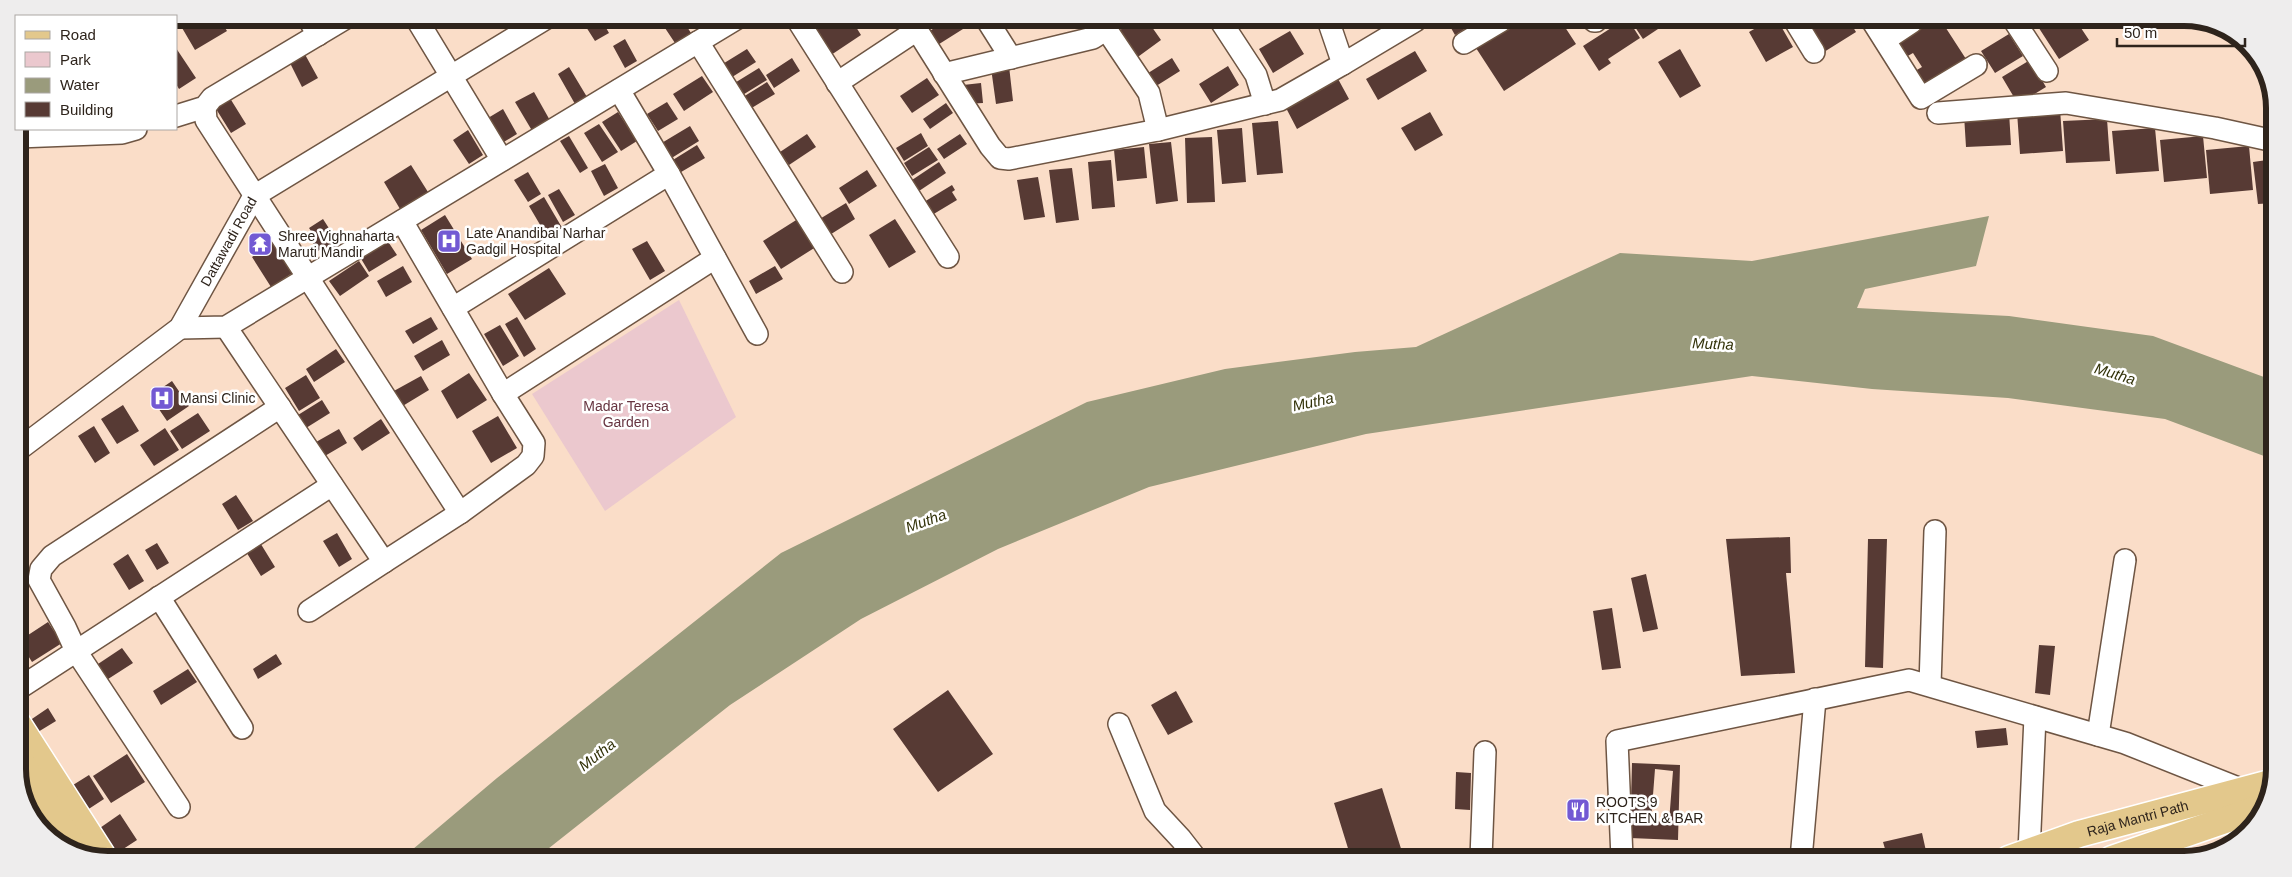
<svg xmlns="http://www.w3.org/2000/svg" width="2292" height="877" viewBox="0 0 2292 877" font-family="Helvetica,sans-serif">
<style>
.green{fill:#ebc8ce}
.water{fill:#9a9b7c}
.building{fill:#573a34;fill-rule:evenodd}
.lines{fill:none;stroke-linecap:round;stroke-linejoin:round}
.minor-casing{stroke:#6e5543;stroke-width:24}
.major-casing{stroke:#fff;stroke-width:29}
.minor{stroke:#fff;stroke-width:21}
.major{stroke:#e3c88c;stroke-width:26}
.labels{text-anchor:middle;stroke-width:5;stroke-linejoin:round;paint-order:stroke}
.poi-label{font-size:14px;fill:#2e241c;stroke:#fff;text-anchor:start}
.street-label{font-size:14px;fill:#2e241c;stroke:#fff}
.park-label{font-size:14px;fill:#673541;stroke:#fff}
.water-label{font-size:15px;font-style:italic;fill:#33330a;stroke:#fff}
.rim{fill:none;stroke:#2e241c;stroke-width:6}
</style>
<rect width="100%" height="100%" fill="#faddc8"/>
<path class="green" d="M679,300L736,417L605,511L532,394Z"/>
<path class="water" d="M1989,216L1976,266L1865,289L1857,308L2009,316L2153,336L2272,380V459L2165,419L2008,398L1872,389L1752,376L1366,434L1149,487L998,549L861,619L730,705L539,856L406,855L497,778L781,553L1087,402L1225,369L1355,352L1416,347L1620,253L1752,261Z"/>
<path class="building" d="M185,18H219L227,31L195,50L178,21Z
M581,19H601L609,33L595,41Z
M621,19H639L626,27Z
M659,19H682L691,33L675,43Z
M823,19H851L861,35L831,55L813,26Z
M949,19H957L963,29L936,46L928,32Z
M1134,20H1147L1161,40L1135,59L1116,33Z
M1447,21H1478L1455,35Z
M1519,21H1561L1576,44L1504,91L1476,48Z
M1622,21H1629L1640,38L1608,59L1611,63L1599,71L1583,46Z
M1631,21H1670L1643,39Z
M1768,21H1778L1793,47L1766,62L1749,32Z
M1822,22H1850L1856,32L1824,52L1810,29Z
M1929,22H1942L1966,59L1925,85L1915,71L1922,67L1913,53L1906,57L1897,43Z
M2035,22H2077L2089,40L2059,59Z
M1290,31L1304,54L1273,73L1259,49Z
M2009,34L2023,56L1995,73L1981,51Z
M625,39L637,61L625,68L613,46Z
M176,48L196,78L179,89L176,84Z
M302,49L318,78L302,87L287,57Z
M747,49L756,62L729,79L721,65Z
M1680,49L1701,86L1680,98L1658,62Z
M1415,51L1427,71L1378,100L1366,79Z
M792,58L800,71L774,88L766,75Z
M1172,58L1180,71L1153,88L1145,75Z
M2030,60L2046,87L2018,104L2002,77Z
M1009,66L1013,101L996,104L991,68Z
M1228,66L1239,85L1211,103L1199,84Z
M569,67L587,97L575,104L558,74Z
M759,68L767,80L741,96L733,84Z
M702,76L713,92L684,111L673,94Z
M1337,77L1349,99L1297,129L1285,106Z
M927,78L939,95L912,113L900,96Z
M767,82L775,94L750,109L743,97Z
M981,83L983,103L965,104L963,85Z
M534,92L552,124L534,134L515,102Z
M228,95L246,124L231,133L213,104Z
M667,102L678,119L658,131L647,114Z
M946,103L953,113L930,129L923,119Z
M503,109L517,134L502,143L488,118Z
M2060,109L2063,151L2020,154L2017,112Z
M618,112L637,141L621,151L602,122Z
M1430,112L1443,135L1415,151L1401,128Z
M2009,112L2011,145L1966,147L1964,115Z
M2107,119L2110,161L2066,163L2063,121Z
M1278,121L1283,173L1257,175L1252,123Z
M599,124L618,152L602,162L584,133Z
M690,126L699,141L670,159L660,144Z
M1242,128L1246,182L1222,184L1217,130Z
M2155,128L2159,171L2116,174L2112,131Z
M468,130L483,155L469,164L453,140Z
M921,133L928,146L904,161L896,148Z
M807,134L816,147L789,165L780,152Z
M960,134L967,144L944,159L937,149Z
M569,136L588,168L580,173L560,141Z
M2203,136L2207,178L2164,182L2160,140Z
M1212,137L1215,202L1187,203L1185,138Z
M1171,142L1178,201L1156,204L1149,144Z
M697,145L705,158L676,175L668,163Z
M2249,146L2253,190L2210,194L2206,150Z
M929,147L938,160L912,176L904,163Z
M1144,147L1147,178L1117,181L1114,150Z
M2274,159V203L2258,204L2253,162Z
M1111,160L1115,207L1092,209L1088,162Z
M939,162L946,173L919,191L912,180Z
M605,164L618,188L604,196L591,171Z
M411,165L428,192L400,209L384,182Z
M1072,168L1079,220L1056,223L1049,170Z
M867,170L877,186L849,204L839,188Z
M528,172L541,194L528,202L514,180Z
M1038,177L1045,217L1024,220L1017,180Z
M952,185L955,190L952,192L957,200L932,215L924,202Z
M559,189L575,215L563,222L548,195Z
M544,197L564,231L549,240L529,206Z
M846,203L855,219L828,236L818,220Z
M445,215L472,259L447,274L421,230Z
M801,217L819,245L781,269L763,241Z
M323,219L341,247L326,257L321,249L318,251L311,240L315,237L309,228Z
M895,219L916,252L889,268L869,235Z
M387,240L397,255L369,272L360,257Z
M647,241L665,271L650,280L632,249Z
M274,242L294,272L271,287L252,257Z
M359,261L369,276L340,296L329,281Z
M403,266L412,282L386,297L377,281Z
M775,266L783,279L756,294L749,281Z
M549,268L566,294L525,320L508,294Z
M431,317L438,329L413,344L405,331Z
M517,317L536,349L524,357L505,324Z
M500,325L519,356L503,366L484,334Z
M442,340L450,355L423,371L414,356Z
M336,349L345,362L314,382L306,369Z
M469,373L487,400L457,419L441,391Z
M306,375L320,398L299,411L285,388Z
M421,376L429,390L401,407L392,392Z
M172,381L189,406L167,421L150,396Z
M322,400L330,413L306,428L298,415Z
M123,405L139,431L117,444L101,419Z
M198,413L210,431L182,449L170,431Z
M498,416L517,448L491,463L472,431Z
M381,419L390,433L362,451L353,438Z
M94,426L110,453L95,463L78,436Z
M165,428L179,450L154,466L140,445Z
M339,429L347,443L318,460L309,446Z
M236,495L253,521L238,530L222,504Z
M337,533L352,559L339,567L323,541Z
M1790,537L1791,573H1786L1795,673L1741,676L1726,539Z
M1868,539H1887L1883,668L1865,667Z
M259,541L275,567L261,576L245,550Z
M157,543L169,563L157,570L145,550Z
M128,554L144,581L129,590L113,564Z
M18,563L22,579L18,580Z
M1646,574L1658,629L1643,632L1631,578Z
M1612,608L1621,668L1602,670L1593,611Z
M48,622L62,643L32,662L19,641Z
M2039,645L2055,646L2050,695L2035,693Z
M122,648L133,663L105,681L95,666Z
M276,654L282,664L258,679L253,669Z
M188,669L197,682L161,705L153,691Z
M948,690L993,754L938,792L893,729Z
M1176,691L1193,722L1168,735L1151,705Z
M48,708L56,721L33,735L26,723Z
M2006,728L2008,745L1977,748L1975,731Z
M127,754L145,782L111,803L93,776Z
M1632,763L1680,765L1678,840L1630,838ZM1655,769L1673,771L1669,822L1651,821Z
M1456,772L1471,773L1470,810L1455,809Z
M89,775L104,799L81,814L65,790Z
M1382,788L1403,855L1394,858H1351L1334,803Z
M120,814L137,840L114,855L97,830Z
M1922,833L1926,851L1888,859L1883,842Z"/>
<g class="lines">
<g class="minor-casing">
<g id="minor">
<path d="M308,18L318,35"/>
<path d="M416,18L502,160"/>
<path d="M797,19L948,257"/>
<path d="M910,19L990,146L1000,158L1009,159L1158,130L1280,100L1343,64L1328,20"/>
<path d="M987,20L1011,58"/>
<path d="M1100,20L1149,93L1158,130"/>
<path d="M1220,20L1256,75L1265,104"/>
<path d="M1594,21H1596"/>
<path d="M1795,21L1814,52"/>
<path d="M1873,22L1921,98L1976,65"/>
<path d="M2015,22L2047,71"/>
<path d="M1885,40L1912,22"/>
<path d="M698,42L842,272"/>
<path d="M1464,43L1501,21"/>
<path d="M1343,64L1415,21"/>
<path d="M944,74L1093,38L1107,29"/>
<path d="M837,83L917,30"/>
<path d="M619,90L669,174L757,334"/>
<path d="M205,107L206,120L460,513"/>
<path d="M1938,113L2066,103L2215,128L2274,141"/>
<path d="M176,116L205,107L212,98L346,18"/>
<path d="M18,137L122,133L136,129"/>
<path d="M453,308L669,174"/>
<path d="M226,327L384,562L309,611"/>
<path d="M180,328L226,327L736,19"/>
<path d="M503,394L715,258"/>
<path id="s1" d="M18,450L180,328L254,196L545,19"/>
<path d="M384,562L460,513L526,465L533,456L534,443L503,394L402,221"/>
<path d="M159,597L242,728"/>
<path d="M1930,685L1935,531"/>
<path d="M18,689L332,485"/>
<path d="M1119,724L1155,811L1181,839L1195,857"/>
<path d="M2098,735L2125,560"/>
<path d="M179,807L76,651L65,627L39,580L41,569L52,556L280,407"/>
<path d="M2164,840L2166,859"/>
<path d="M2029,852L2035,717"/>
<path d="M1481,858L1485,752"/>
<path d="M1622,858L1617,741L1909,680L2125,743L2243,790"/>
<path d="M1801,859L1815,699"/>
</g>
</g>
<g class="major-casing">
<g id="major">
<path d="M18,724L102,855"/>
<path d="M18,757L78,854"/>
<path id="s2" d="M2009,859L2079,834L2270,783"/>
<path d="M2112,859L2263,807"/>
</g>
</g>
<use href="#minor" class="minor"/>
<use href="#major" class="major"/>
</g>
<defs>
<g id="hospital-square" transform="scale(1.25)"><rect x="-9" y="-9" width="18" height="18" rx="4" fill="#7259d3" stroke="#fff"/><path d="M-5-5h3v3.5h4V-5h3V5h-3V1.5h-4V5h-3Z" fill="#fff"/></g>
<g id="temple-square" transform="scale(1.25)"><rect x="-9" y="-9" width="18" height="18" rx="4" fill="#7259d3" stroke="#fff"/><path d="M0-6L5-2H3V0L6.5 2.5H4V6H1.5V3h-3V6H-4V2.5H-6.5L-3 0V-2H-5Z" fill="#fff"/></g>
<g id="restaurant-square" transform="scale(1.25)"><rect x="-9" y="-9" width="18" height="18" rx="4" fill="#7259d3" stroke="#fff"/><path d="M-5-6h1v4h1v-4h1v4h1v-4h1v5L-1.5 .5V6h-2V.5L-5-1ZM5-6V6H3V1.5H1.5Q1.5-4 5-6Z" fill="#fff"/></g>
</defs>
<g fill-rule="evenodd">
<use href="#hospital-square" x="449" y="241"/>
<use href="#temple-square" x="260" y="244"/>
<use href="#hospital-square" x="162" y="398"/>
<use href="#restaurant-square" x="1578" y="810"/>
</g>
<g class="labels">
<g class="poi-label">
<text x="466" y="238">Late Anandibai Narhar<tspan x="466" dy="16">Gadgil Hospital</tspan></text>
<text x="278" y="241">Shree Vighnaharta<tspan x="278" dy="16">Maruti Mandir</tspan></text>
<text x="180" y="403">Mansi Clinic</text>
<text x="1596" y="807">ROOTS 9<tspan x="1596" dy="16">KITCHEN &amp; BAR</tspan></text>
</g>
<g class="street-label">
<text dy="5" stroke="none"><textPath href="#s1" startOffset="302">Dattawadi Road</textPath></text>
<text dy="5" stroke="none"><textPath href="#s2" startOffset="135">Raja Mantri Path</textPath></text>
</g>
<g class="park-label">
<text x="626" y="411">Madar Teresa<tspan x="626" dy="16">Garden</tspan></text>
</g>
<g class="water-label">
<text transform="translate(1713 344) rotate(2)" y="5">Mutha</text>
<text transform="translate(2115 374) rotate(17)" y="5">Mutha</text>
<text transform="translate(1313 402) rotate(-12)" y="5">Mutha</text>
<text transform="translate(926 521) rotate(-20)" y="5">Mutha</text>
<text transform="translate(597 755) rotate(-38)" y="5">Mutha</text>
</g>
</g>
<path d="M0 0H2292V877H0ZM108 26H2184A82 82 0 0 1 2266 108V769A82 82 0 0 1 2184 851H108A82 82 0 0 1 26 769V108A82 82 0 0 1 108 26Z" fill="#eeeded" fill-rule="evenodd"/>
<path class="rim" d="M108 26H2184A82 82 0 0 1 2266 108V769A82 82 0 0 1 2184 851H108A82 82 0 0 1 26 769V108A82 82 0 0 1 108 26Z"/>
<rect x="15" y="15" width="162" height="115" fill="#ffffff" stroke="#aba7a4"/>
<rect x="25" y="31" width="25" height="8" fill="#e3c88c" stroke="#aba7a4"/>
<text x="60" y="40" font-size="15" fill="#2e241c">Road</text>
<rect x="25" y="52" width="25" height="15" fill="#ebc8ce" stroke="#aba7a4"/>
<text x="60" y="65" font-size="15" fill="#2e241c">Park</text>
<rect x="25" y="78" width="25" height="15" fill="#9a9b7c" stroke="#aba7a4"/>
<text x="60" y="90" font-size="15" fill="#2e241c">Water</text>
<rect x="25" y="102" width="25" height="15" fill="#573a34" stroke="#aba7a4"/>
<text x="60" y="115" font-size="15" fill="#2e241c">Building</text>
<path d="M2117 38v8h128v-8" fill="none" stroke="#2e241c" stroke-width="2.5"/>
<text x="2124" y="38" font-size="15" fill="#2e241c" stroke="#ffffff" stroke-width="4" paint-order="stroke">50 m</text>
</svg>
